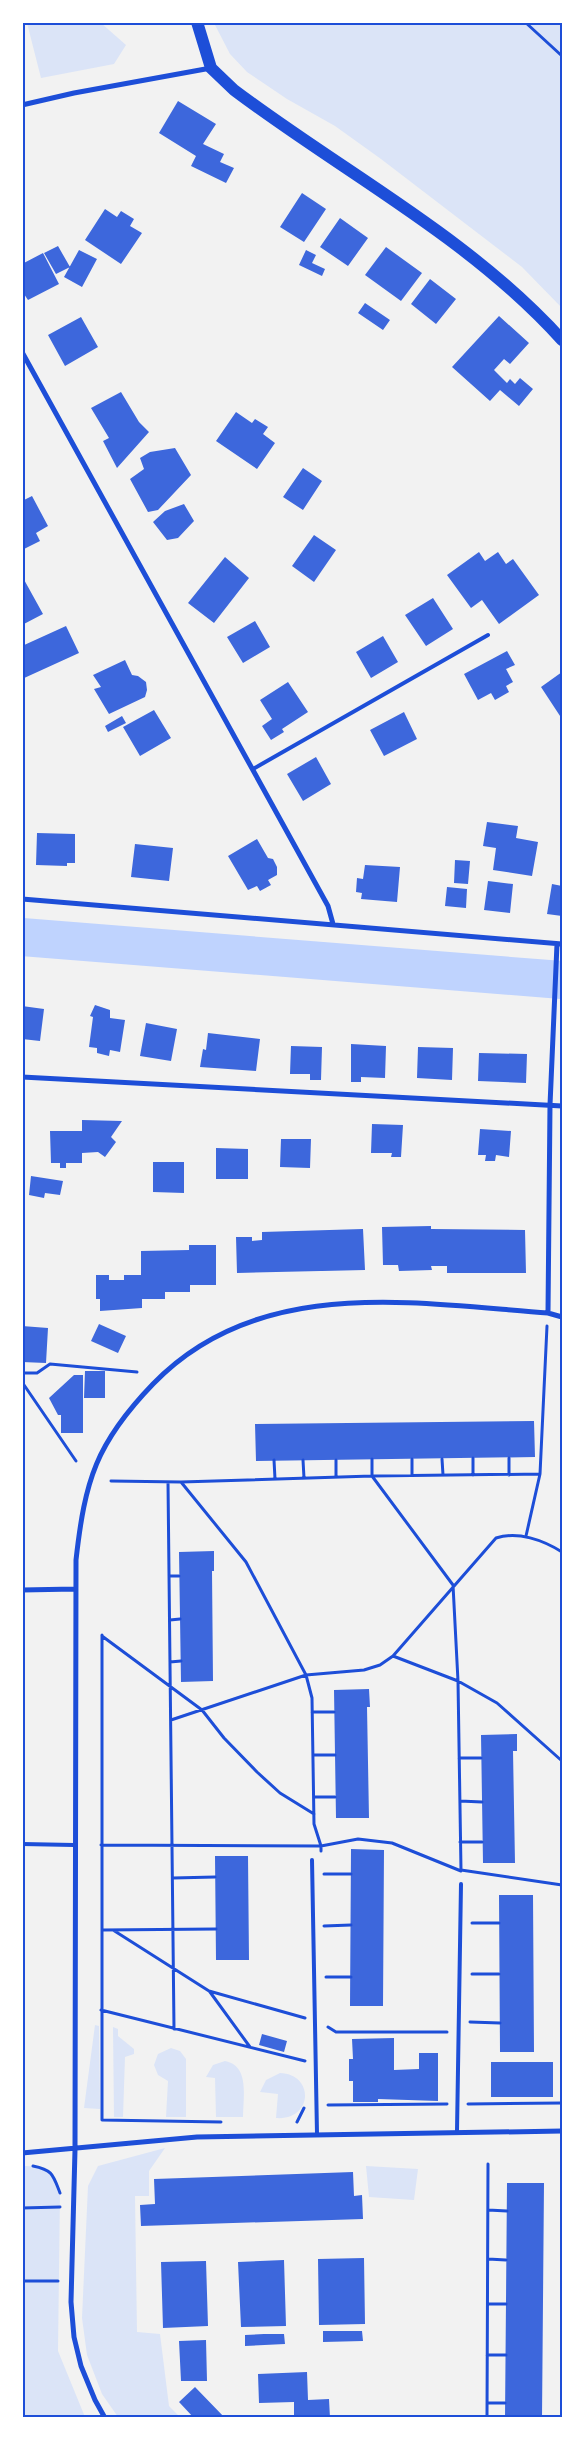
<svg xmlns="http://www.w3.org/2000/svg" width="585" height="2440" viewBox="0 0 585 2440" font-family="Rubik,sans-serif">
<style>
.green{fill:#dbe4f7}
.lines{fill:none;stroke-linecap:round;stroke-linejoin:round}
.river{stroke:#bfd3fe;stroke-width:38}
.building{fill:#3d67dc}
.path{stroke:#1d4ed8;stroke-width:3}
.service{stroke:#1d4ed8;stroke-width:4}
.minor{stroke:#1d4ed8;stroke-width:5}
.primary{stroke:#1d4ed8;stroke-width:12}
.neatline{fill:none;stroke:#1d4ed8;stroke-width:2}
</style>
<rect width="100%" height="100%" fill="#f2f2f2"/>
<path class="green" d="M27,23H101L126,45L114,64L41,78Z
M214,23H562V308L522,267L381,159L335,126L287,99L247,72L230,54Z
M95,2025L99,2026L100,2109L84,2108Z
M113,2027L118,2029V2036L134,2049V2054L125,2057L123,2117H114Z
M171,2048L180,2051L186,2059V2117H166L168,2081L158,2075L154,2065L158,2054Z
M225,2061C250,2066 243,2097 243,2117H216L215,2078L206,2077L213,2065Z
M280,2073C315,2074 313,2121 276,2118L278,2094L260,2092L266,2080Z
M165,2148L149,2171V2196H135L137,2332L160,2334L169,2406L180,2417H118L102,2394L87,2355L82,2318L88,2186L98,2166Z
M22,2166C47,2166 52,2171 60,2193L58,2351L85,2417H23Z
M366,2166L418,2169L414,2200L369,2197Z"/>
<g class="lines">
<path class="river" d="M22,937L562,980"/>
</g>
<path class="building" d="M178,101L216,124L203,144L224,154L220,162L234,168L226,183L191,166L196,156L159,133Z
M302,193L326,209L304,242L280,227Z
M105,209L117,217L121,211L134,219L130,226L142,233L121,264L85,240Z
M340,218L368,238L348,266L320,247Z
M58,246L70,267L56,274L44,253Z
M386,247L422,273L401,301L365,275Z
M79,250L97,259L82,287L64,277Z
M306,250L316,255L312,263L325,269L322,276L299,265Z
M43,253L59,284L28,300L22,291V264Z
M430,279L456,299L436,324L411,304Z
M365,303L390,320L383,330L358,313Z
M499,316L529,343L510,364L504,359L494,370L507,383L510,379L515,384L520,378L533,389L519,406L500,390L490,401L452,367Z
M81,317L98,347L65,366L48,335Z
M121,392L139,422L149,432L117,468L103,441L109,438L91,408Z
M236,412L252,423L255,419L268,427L263,434L275,443L257,469L216,441Z
M175,448L191,475L158,510L148,512L130,479L144,469L140,458L150,452Z
M303,468L322,481L303,510L283,497Z
M32,496L48,526L36,533L40,541L22,550V501Z
M184,504L194,521L178,538L167,540L153,522L165,511Z
M314,535L336,550L314,582L292,566Z
M479,552L485,561L498,552L506,564L513,559L539,595L499,624L482,600L471,608L447,575Z
M225,557L249,578L214,623L188,603Z
M22,576L43,614L22,625Z
M433,598L453,629L426,646L405,615Z
M255,621L270,647L243,663L227,637Z
M66,626L79,653L22,679V646Z
M383,636L398,662L371,678L356,652Z
M507,651L515,665L506,669L513,682L506,686L509,692L495,700L491,693L478,700L464,674Z
M125,660L132,675L138,676L146,682L147,690L145,697L109,714L94,689L101,687L93,675Z
M562,672V719L541,687Z
M288,682L308,712L282,729L284,732L271,740L262,726L272,719L260,700Z
M154,710L171,738L140,756L123,727Z
M404,712L417,739L384,756L370,730Z
M122,716L126,723L108,732L105,726Z
M316,757L331,784L303,801L287,774Z
M487,822L518,826L516,838L538,842L532,876L493,870L496,848L483,846Z
M37,833L75,834V863H67V866L36,865Z
M257,839L268,858L273,859L277,867V875L268,880L271,885L260,891L257,886L248,890L228,856Z
M135,844L173,848L169,881L131,877Z
M455,860L470,861L468,884L454,883Z
M365,865L400,867L397,902L361,899L362,893L356,892L357,878L363,879Z
M488,881L513,884L510,913L484,910Z
M552,884L562,886V916L547,914Z
M447,887L467,889L466,908L445,906Z
M95,1005L110,1010V1018L125,1020L120,1052L110,1050L109,1056L97,1053V1048L89,1047L93,1017L90,1016Z
M22,1006L44,1009L40,1041L22,1039Z
M146,1023L177,1029L171,1061L140,1056Z
M208,1033L260,1039L256,1071L200,1067L203,1049L206,1050Z
M351,1044L386,1046L385,1078L361,1077V1082H351Z
M291,1046L322,1047L321,1080H310V1074H290Z
M418,1047L453,1048L452,1080L417,1078Z
M479,1053L527,1054L526,1083L478,1081Z
M82,1120L122,1121L111,1137L116,1142L105,1157L98,1152L82,1153V1163H66V1168H60V1163H51L50,1131H82Z
M372,1124L403,1125L401,1157H391L392,1153H371Z
M480,1129L511,1131L509,1157L496,1155L495,1161H485L486,1155H478Z
M281,1139H311L310,1168L280,1167Z
M216,1148L248,1149V1179H216Z
M153,1162H184V1193L153,1192Z
M31,1176L63,1181L60,1195L45,1193L44,1198L29,1195Z
M431,1226V1229L525,1230L526,1273H447V1266H431L432,1270L399,1271L398,1265H383L382,1227Z
M363,1229L365,1270L237,1273L236,1237H252V1241L262,1240V1232Z
M189,1245H216V1285H190V1292H165V1299H142V1308L100,1311V1299H96V1275H109V1280H124V1275H141V1251L189,1250Z
M99,1324L126,1336L118,1353L91,1341Z
M22,1326L48,1328L46,1363L22,1362Z
M85,1371H105V1398H84Z
M74,1375H83V1433H61V1415H58L49,1398Z
M534,1421L535,1457L256,1461L255,1424Z
M560,1498H562V1534H560Z
M214,1551V1571H212L213,1681L181,1682L179,1552Z
M369,1689L370,1707H367L369,1818H336L334,1690Z
M517,1734V1751H513L515,1863H483L481,1735Z
M351,1849L384,1850L383,2006H350Z
M215,1856H248L249,1960H216Z
M499,1895H533L534,2052H500Z
M262,2034L287,2041L284,2052L259,2045Z
M394,2038V2070L419,2069V2053H438V2101L378,2099V2102H353V2081H349V2059H353L352,2039Z
M560,2051H562V2083H560Z
M491,2062H553V2097H491Z
M353,2172L354,2196L362,2195L363,2219L141,2226L140,2205L155,2204L154,2179Z
M507,2183H544L542,2418H505Z
M364,2258L365,2324L319,2325L318,2259Z
M284,2260L286,2326L241,2327L238,2262Z
M206,2261L208,2326L163,2328L161,2262Z
M323,2331H362L363,2341L323,2342Z
M264,2334H284L285,2344L245,2346V2335Z
M206,2340L207,2381H181L179,2341Z
M307,2372L308,2400L329,2399L330,2418H294V2402L259,2403L258,2374Z
M195,2387L225,2418H194L179,2402Z"/>
<g class="lines">
<path class="path" d="M525,22L562,56
M22,1373H37L50,1364L137,1372
M22,1382L76,1461
M473,1458V1475
M509,1458V1475
M372,1459V1476L453,1585L458,1681L461,1870L562,1885
M442,1459L443,1475
M274,1460L275,1479
M303,1460L304,1478
M336,1460V1477
M412,1475V1459
M111,1481L181,1482L372,1476L540,1474
M168,1482L174,2029
M181,1482L246,1562L306,1675L312,1698L314,1824L321,1846
M526,1536L540,1474L547,1326
M169,1576H179
M170,1620L180,1619
M102,1635V2120L221,2122
M102,1636L202,1710L224,1738L257,1772L280,1793L314,1814
M393,1656L458,1681L497,1703L562,1761
M170,1662L181,1661
M312,1712H334
M171,1720L306,1675L364,1670L380,1665L393,1656L496,1538C518,1531 543,1540 562,1552
M313,1755H335
M459,1758H481
M314,1797H335
M460,1801L482,1802
M460,1842H482
M101,1845L321,1846
M321,1851V1846L358,1839L392,1843L461,1871
M324,1874H351
M173,1878L215,1877
M472,1923H499
M324,1926L351,1925
M103,1930L216,1929
M113,1930L209,1991L305,2018
M472,1974H499
M326,1977H351
M210,1992L250,2047
M101,2010L305,2061
M470,2022L500,2023
M328,2027L336,2032H447
M468,2104L562,2103
M328,2105L447,2104
M297,2122L304,2108
M33,2166C53,2170 53,2175 60,2193
M22,2208L60,2207
M488,2210L507,2211
M488,2259L506,2260
M22,2281H58
M488,2304H506
M487,2355H506
M487,2403H505
M487,2418L488,2164"/>
<path class="service" d="M253,769L488,635
M22,1844L74,1845
M312,1860L317,2134
M457,2131L461,1884"/>
<path class="minor" d="M22,105L74,93L211,68
M22,352L328,906L333,924
M22,899L562,944
M22,1077L562,1106
M548,1313L550,1105L557,944
M22,1590L75,1589
M22,2153L197,2137L562,2131
M105,2418L95,2400L81,2366L74,2337L71,2302L75,2150L76,1560C85,1480 96,1443 153,1384C258,1275 412,1303 548,1313L562,1317"/>
<path class="primary" d="M197,22L211,68L234,90C344,173 469,237 562,340"/>
</g>
<rect width="585" height="2440" fill="none" stroke="#ffffff" stroke-width="48"/>
<rect x="24" y="24" width="537" height="2392" class="neatline"/>
</svg>
